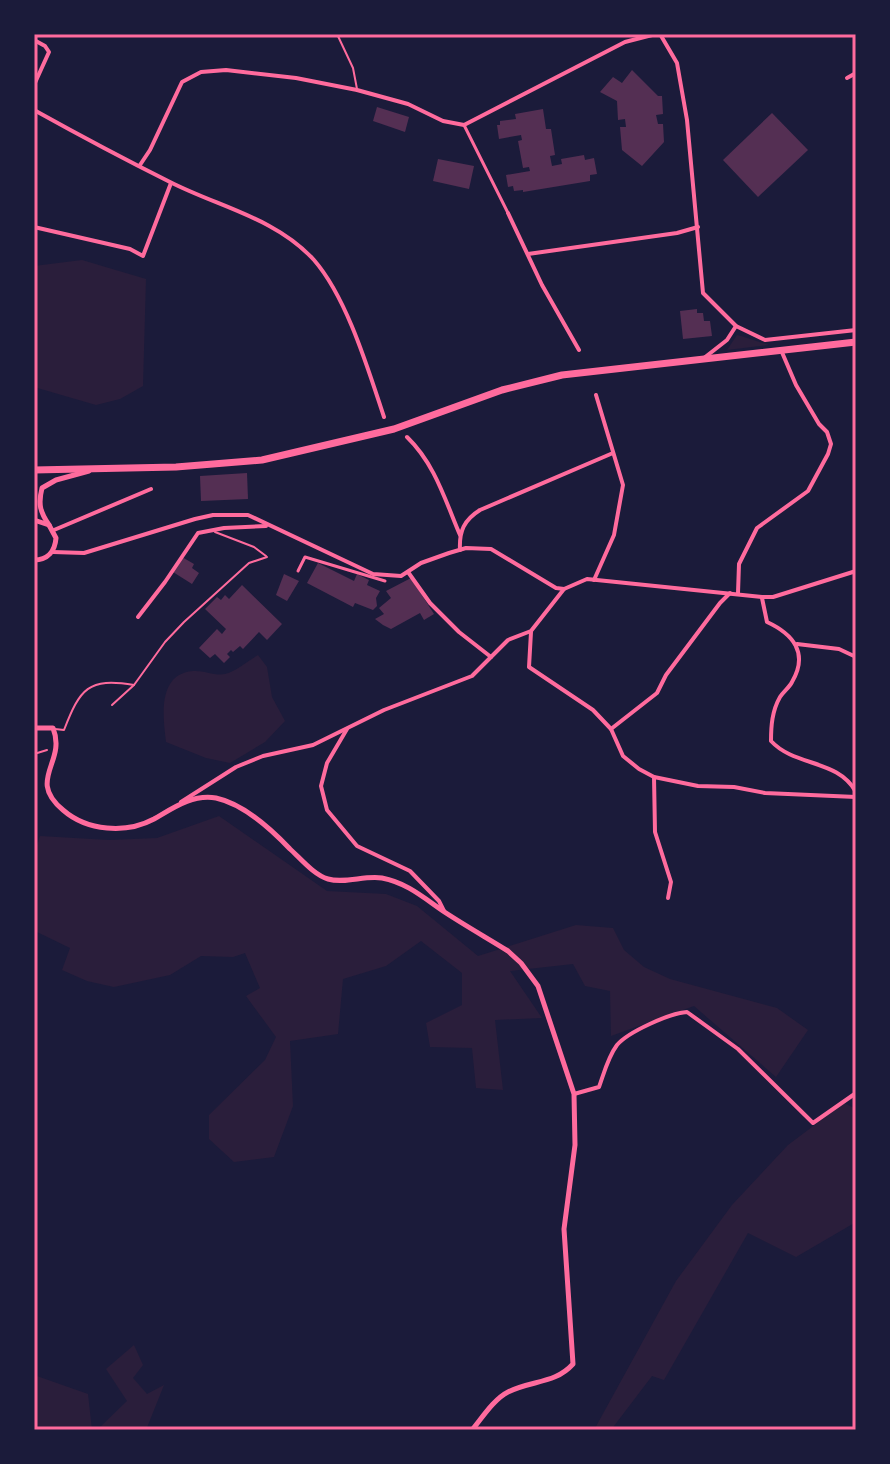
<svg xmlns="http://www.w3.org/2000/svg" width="890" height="1464" viewBox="0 0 890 1464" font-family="'Crimson Pro',serif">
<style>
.green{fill:#2a1e3b}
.building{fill:#542f53}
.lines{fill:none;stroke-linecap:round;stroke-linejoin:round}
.path{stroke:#ff6b9d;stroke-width:2}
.service{stroke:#ff6b9d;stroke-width:2}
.pedestrian{stroke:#ff6b9d;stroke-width:3}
.minor{stroke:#ff6b9d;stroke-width:4}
.tertiary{stroke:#ff6b9d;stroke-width:5}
.primary{stroke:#ff6b9d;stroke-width:7}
.neatline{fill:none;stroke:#ff6b9d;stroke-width:3}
</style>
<rect width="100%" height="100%" fill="#1b1b3a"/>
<g class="green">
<path d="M82 260 146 279 143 386 120 399 96 405 34 387V266Z"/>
<path d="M737 335 741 336 769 345 727 350Z"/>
<path d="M258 655 267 667 272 697 285 721 265 742 230 763 206 758 166 742C163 717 157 674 193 671 203 670 215 676 225 674 235 672 248 661 258 655Z"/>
<path d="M219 816 327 891 386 894 417 906 478 956 576 925 613 928 624 950 644 967 670 979 777 1008 808 1030 776 1077 694 1006 611 1036 610 991 585 986 573 964 510 971 542 1018 495 1020 503 1090 476 1088 472 1048 430 1047 426 1023 462 1005V973L421 941 386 966 343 979 338 1034 290 1041 293 1106 274 1157 234 1162 209 1139V1115L265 1060 276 1037 246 996 260 988 245 953 233 957 201 956 170 975 114 987 87 981 62 970 70 948 37 932 34 937V854L40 836 109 840 157 838Z"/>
<path d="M844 1103 856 1109V1222L796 1257 748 1233 664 1380 652 1376 611 1430H594L676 1281 732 1205 788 1145Z"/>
<path d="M134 1345 143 1365 133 1378 147 1394 164 1385 146 1430H97L127 1401 106 1369Z"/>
<path d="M34 1375 88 1394 92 1430H34Z"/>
</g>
<g class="building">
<path d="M632 70 658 96H662L663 114 656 115 658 124H663L664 142 642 166 622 150 620 127H626L625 119 618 120 617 101 600 92 613 77 622 83Z"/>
<path d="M377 107 409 117 405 132 373 121Z"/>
<path d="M543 109 546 129H551L555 155 550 156 552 166 562 164 561 159 584 155 585 160 594 158 597 174 590 175V181L523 192V190L514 191 513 186 508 187 506 175 530 171 529 167 523 168 518 141 522 140 521 135 499 139 497 125H500V121L516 119 515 114Z"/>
<path d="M772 113 808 150 758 197 723 160Z"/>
<path d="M438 159 474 166 469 189 433 181Z"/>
<path d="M697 309V313H703L704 321H710L712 336 683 339 680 311Z"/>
<path d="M247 473 248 499 201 501 200 476Z"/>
<path d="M182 557 194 564 192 568 199 573 192 584 173 572Z"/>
<path d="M318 563 354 581 357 574 369 580 367 585 380 591 376 598 377 606 373 610 355 603 353 607 307 583Z"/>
<path d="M284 574 299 581 287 601 276 595Z"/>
<path d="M411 578 434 614 424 620 420 613 391 629 383 625 375 619 384 614 379 608 391 598 386 591Z"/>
<path d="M242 585 282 624 267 640 259 632 243 649 240 646 233 652 231 650 227 654 230 657 224 663 215 654 210 658 199 648 217 629 222 634 226 629 205 609 217 597 221 600 225 595 229 599Z"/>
</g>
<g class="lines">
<path class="path" d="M34 754 47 750"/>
<g class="service">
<path d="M337 34 353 68 357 89"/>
<path d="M215 532 254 547 266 556"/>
<path d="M112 705 134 685"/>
<path d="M55 729 64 730C80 689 88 677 134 685L165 642 184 622 249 563 267 557"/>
</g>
<g class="pedestrian">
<path d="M464 125 508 213"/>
<path d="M298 571 305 557 385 581"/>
</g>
<g class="minor">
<path d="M660 34 677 63 687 120 703 293 736 326 765 340 856 330"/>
<path d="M34 40 45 46 49 52 34 85"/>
<path d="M847 78 856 73"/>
<path d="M34 110C79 135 124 159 170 182 219 207 276 218 314 260 347 298 368 369 384 417"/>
<path d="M140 165 150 150 182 82 201 72 226 70 296 78 357 90 408 104 443 121 464 125 625 42 656 34"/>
<path d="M508 213 542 285 579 350"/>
<path d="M34 227 130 249 143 256 171 183"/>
<path d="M528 254 677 233 698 227"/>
<path d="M704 358 727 340 736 326"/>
<path d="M407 437C435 464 445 500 460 535"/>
<path d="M54 530 151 489"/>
<path d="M460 550C459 531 464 520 480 510L613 453"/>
<path d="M53 552 84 553 195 519 213 515H248L373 574 401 576 421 563 449 553 466 548 491 549 556 588 564 589"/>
<path d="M408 572 430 603 459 632 491 657"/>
<path d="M594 580 614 535 623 485 596 395"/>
<path d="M738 593 739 564 757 528 808 491 828 454 831 444 827 432 819 424 796 385 781 350"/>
<path d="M762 598 767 622C793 634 809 653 792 682 789 688 783 692 780 697 772 711 771 726 771 741 795 767 838 759 856 792"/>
<path d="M138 617 165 582 198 533 224 528 266 526"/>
<path d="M531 632 529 667 593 710 611 729 623 756 639 769 654 777 698 786 734 787 765 793 856 797"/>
<path d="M797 644 839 649 856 657"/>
<path d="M347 729 327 763 321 786 327 810 357 846 410 871 439 901 444 911"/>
<path d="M611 729 657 693 666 675 720 603 730 593"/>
<path d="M654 777 655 832 671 882 668 898"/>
<path d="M181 802 236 767 263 756 313 745 384 710 472 676 508 640 531 631 564 589 587 579 762 597H773L856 571"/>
<path d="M574 1094 599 1087C604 1073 608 1057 617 1045 628 1032 670 1013 687 1012L738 1049 813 1123 856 1093"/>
</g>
<g class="tertiary">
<path d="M34 520 49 525 56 538C55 551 48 560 34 560"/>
<path d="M49 525C40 512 38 504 42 488L56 480 89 471"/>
<path d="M34 728H53C67 763 26 779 63 810 87 831 126 834 154 819 173 808 192 794 216 798 244 804 271 829 290 849 301 859 314 875 328 879 345 884 365 875 382 878 408 883 425 899 446 913 466 926 487 938 508 951L521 963 538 986 574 1094 575 1145 564 1229 573 1364C555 1384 532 1380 508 1392 494 1399 482 1418 472 1430"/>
</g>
<path class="primary" d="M34 470 176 467 262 460 394 429 502 390 562 375 856 342"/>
</g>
<rect width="890" height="1464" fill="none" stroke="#1b1b3a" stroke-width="72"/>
<rect x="36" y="36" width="818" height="1392" class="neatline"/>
</svg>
